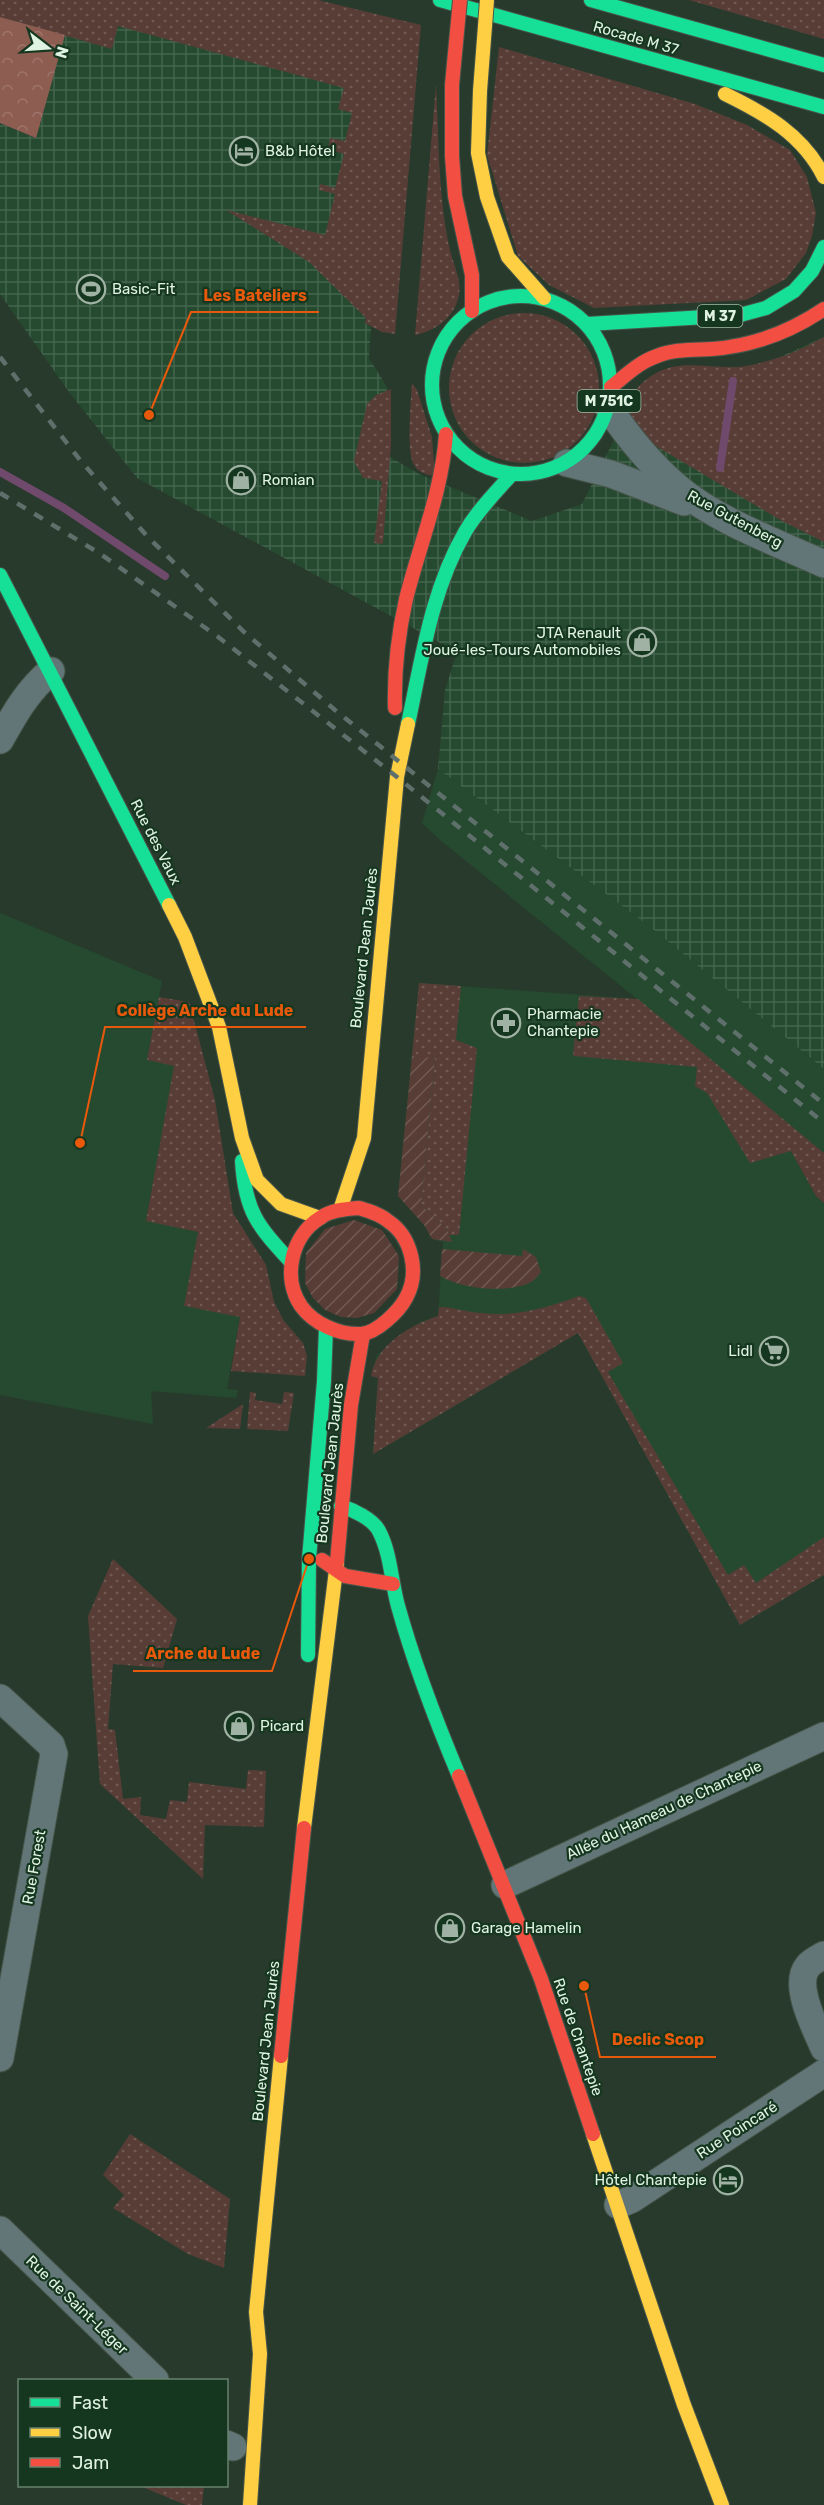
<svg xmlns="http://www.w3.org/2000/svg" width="824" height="2505" viewBox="0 0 824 2505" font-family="Rubik,sans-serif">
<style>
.built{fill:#254a2f}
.industrial{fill:url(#industrial-grid)}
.grass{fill:url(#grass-dots)}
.forest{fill:url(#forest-crowns)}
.garden{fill:url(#garden-furrows)}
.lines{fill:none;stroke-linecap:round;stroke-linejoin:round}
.stream{stroke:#704a6c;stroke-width:8}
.street-casing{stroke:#47564a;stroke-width:29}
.fast-casing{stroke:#47564a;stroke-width:16}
.slow-casing{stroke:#47564a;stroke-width:16}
.jam-casing{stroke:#47564a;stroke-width:16}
.street{stroke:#627678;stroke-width:27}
.fast{stroke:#16e098;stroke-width:14}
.slow{stroke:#ffcf43;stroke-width:14}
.jam{stroke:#f24e42;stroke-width:14}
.rail{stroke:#5f6f6b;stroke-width:4.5;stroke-dasharray:10 10;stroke-linecap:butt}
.slow-bridge-casing{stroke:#47564a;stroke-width:16;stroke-linecap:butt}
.jam-bridge-casing{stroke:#47564a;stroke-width:16;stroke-linecap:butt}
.slow-bridge{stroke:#ffcf43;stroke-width:14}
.jam-bridge{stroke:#f24e42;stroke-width:14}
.labels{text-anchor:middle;stroke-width:4.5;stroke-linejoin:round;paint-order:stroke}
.shield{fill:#16371f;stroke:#a3bba8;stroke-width:1.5}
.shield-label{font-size:14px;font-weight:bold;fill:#e0f3e3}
.street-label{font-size:15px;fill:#e0f3e3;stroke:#16371f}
.poi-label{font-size:15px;fill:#e0f3e3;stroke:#16371f;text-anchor:start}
.leader{fill:none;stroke:#e8590c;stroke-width:2}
.callout-dot{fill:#e8590c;stroke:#16371f;stroke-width:2}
.callout-label{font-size:16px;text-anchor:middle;font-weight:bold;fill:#e8590c;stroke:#16371f;stroke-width:4.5;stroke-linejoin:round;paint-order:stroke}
</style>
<defs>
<pattern id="industrial-grid" width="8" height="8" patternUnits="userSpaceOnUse" patternTransform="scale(1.5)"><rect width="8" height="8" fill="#254a2f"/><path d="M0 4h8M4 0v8" fill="none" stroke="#44654d"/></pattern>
<pattern id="grass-dots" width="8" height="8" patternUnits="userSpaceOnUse" patternTransform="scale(1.5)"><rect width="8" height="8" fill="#583d36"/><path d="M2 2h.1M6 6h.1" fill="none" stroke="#705a53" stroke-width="1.8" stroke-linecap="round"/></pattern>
<pattern id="forest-crowns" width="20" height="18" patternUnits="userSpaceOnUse" patternTransform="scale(1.5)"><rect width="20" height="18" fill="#8e5d52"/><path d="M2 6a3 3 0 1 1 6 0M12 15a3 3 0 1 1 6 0" fill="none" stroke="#9e756b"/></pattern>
<pattern id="garden-furrows" width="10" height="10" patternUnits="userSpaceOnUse" patternTransform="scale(1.5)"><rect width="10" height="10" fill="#583d36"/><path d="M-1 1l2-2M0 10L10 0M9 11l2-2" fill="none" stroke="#705a53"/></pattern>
</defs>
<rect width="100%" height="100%" fill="#283a2c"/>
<g class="built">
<path d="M438 769 649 926 824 1069V1153L768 1109 816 1196 824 1203V1575L740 1625 578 1333 373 1454 378 1378 371 1376 377 1355 420 1322 438 1316 443 1242 432 1239 424 1225 398 1196 419 983 637 999 440 840 422 823Z"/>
<path d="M0 913 162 981 147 1060 175 1065 146 1220 198 1232 185 1305 240 1317 227 1389 238 1390 236 1398 151 1391 153 1424 0 1395Z"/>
</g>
<path class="industrial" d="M74 0 383 66 365 323 371 327 369 358 387 387 385 454 419 474 532 521 582 504 629 410 633 392 672 367H743L771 361 824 337V1069L649 926 438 769 445 690 457 652 137 478 69 392 0 294V123L35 138Z"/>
<g class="grass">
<path d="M0 0H318L421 25 395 334 382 332 365 323 366 318 309 262 226 210 325 235 335 194 319 190 320 184 335 188 344 154 328 149 330 138 345 141 352 113 338 109 344 88 118 26 112 49 0 17Z"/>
<path d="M689 0H824V39Z"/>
<path d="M499 47 695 104 747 125 790 150 807 177 816 213 812 236 806 253 786 279 746 300 594 308 549 285 518 256 487 155Z"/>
<path d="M436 85C439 140 438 196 450 250 454 267 463 282 458 299 452 320 434 331 415 335Z"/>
<circle cx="524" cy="388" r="75"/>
<path d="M824 337V542L782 521 644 439C638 431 630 421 630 410 628 389 652 372 672 367 694 362 723 370 746 366 774 361 799 351 824 337Z"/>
<path d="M412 383 417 390 432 437 435 476C427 475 419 473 414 465 406 451 411 400 412 383Z"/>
<path d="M391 389V445L383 544 374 543 382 481 363 478 354 461 367 404 376 395Z"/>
<path d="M419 983 461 986 456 1040 477 1048 459 1235H449L447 1229 421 1205 435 1059 412 1056Z"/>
<path d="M579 996 638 999 824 1153V1203L816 1196 791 1151 750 1163 707 1093 695 1086 697 1067 573 1056Z"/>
<path d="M159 997 189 1002 215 1100 233 1213 266 1265 274 1302 284 1321 303 1343 307 1356 305 1376 231 1371 240 1317 184 1306 198 1232 146 1221 174 1066 147 1060Z"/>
<path d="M579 1296 586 1298 623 1363 608 1372 728 1575 744 1565 756 1583 824 1537V1575L740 1625 578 1333 373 1454 378 1378 371 1376C376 1345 410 1325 438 1316L439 1307C454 1307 466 1312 481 1313 515 1317 547 1308 579 1296Z"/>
<path d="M250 1392 256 1393 255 1400 282 1404 284 1392 294 1393 288 1431 247 1429Z"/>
<path d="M243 1404 240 1429 206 1428Z"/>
<path d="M113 1559 177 1619 163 1668 113 1664 108 1729 115 1730 123 1799 141 1797 140 1815 166 1819 170 1800 187 1802 189 1782 246 1789 248 1770 266 1771 264 1827 205 1825 203 1879 100 1784 88 1616Z"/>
<path d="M130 2134 230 2199 224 2268 188 2254 113 2208 124 2195 103 2175Z"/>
<path d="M140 2486H204L202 2505H186Z"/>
</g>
<path class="forest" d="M0 17 65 35 36 138 0 123Z"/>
<g class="garden">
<path d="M412 1056 435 1058 421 1205 447 1229 452 1242 432 1239 424 1225 398 1196Z"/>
<path d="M354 1220 382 1230 399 1256 397 1289 374 1313 357 1318 341 1317 325 1310 313 1298 305 1283 306 1253 325 1229Z"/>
<path d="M442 1249 522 1256 523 1249 536 1257 541 1272C537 1277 533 1282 527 1284 503 1293 462 1289 440 1276Z"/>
</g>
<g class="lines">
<g class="stream">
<path d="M720 468 733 381"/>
<path d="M0 472 64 508 165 576"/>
</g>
<g class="street-casing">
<g id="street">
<path d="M608 407C628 437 650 464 677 487 715 520 778 543 824 564"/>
<path d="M567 463 611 474 684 502"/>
<path d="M0 740C15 713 28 690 51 671"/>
<path d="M0 1698 51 1745 54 1754 0 2058"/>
<path d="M505 1885 824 1736"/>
<path d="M824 1955C819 1958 812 1961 808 1966 792 1985 816 2029 824 2048"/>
<path d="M618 2205 632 2199 824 2073"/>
<path d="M0 2230 155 2380"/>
<path d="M226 2444 233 2447"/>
</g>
</g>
<g class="fast-casing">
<g id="fast">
<path d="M440 0 824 107"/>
<path d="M591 0 824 65"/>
<circle cx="521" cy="385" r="89"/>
<path d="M587 324 740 315 766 308 794 291 812 271 824 247"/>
<path d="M0 575 169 905"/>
<path d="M408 724C422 659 431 591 465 532 477 511 495 493 511 475"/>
<path d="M242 1161C245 1212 258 1226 291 1262"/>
<path d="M341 1506C353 1510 373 1519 379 1531 391 1554 391 1581 398 1606 414 1664 436 1721 459 1776"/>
<path d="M308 1655 309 1559 324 1381 326 1327"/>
</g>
</g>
<g class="slow-casing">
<g id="slow">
<path d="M480 91 478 153 487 197 508 257 544 298"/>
<path d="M725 94C766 114 803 135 824 177"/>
<path d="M169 905 185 937 219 1027 242 1138 257 1180 281 1204 320 1218"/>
<path d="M340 1210 364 1138 397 777 408 724"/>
<path d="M304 1828 337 1562"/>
<path d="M593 2134 684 2405 722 2505"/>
<path d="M250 2505 260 2354 256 2312 281 2056"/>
</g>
</g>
<g class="jam-casing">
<g id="jam">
<path d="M452 85V156L455 196 472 275V311"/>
<path d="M611 387C625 376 639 362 657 356 674 349 693 350 712 349 753 346 790 332 824 309"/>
<path d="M395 708C394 671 398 635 406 599 420 543 442 492 446 434"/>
<path d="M359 1208C369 1211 380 1214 388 1221 412 1237 420 1273 406 1298 399 1311 377 1333 361 1334 339 1335 314 1324 301 1306 282 1278 291 1236 320 1218 331 1210 346 1209 359 1208Z"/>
<path d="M322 1560 345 1576 393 1584"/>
<path d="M337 1562 351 1405 363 1334"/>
<path d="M459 1776 541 1979 593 2134"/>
<path d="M281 2056 304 1828"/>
</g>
</g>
<use href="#street" class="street"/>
<use href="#fast" class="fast"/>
<use href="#slow" class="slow"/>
<use href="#jam" class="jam"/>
<g class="rail">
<path d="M0 357 80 460 147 536 243 631 335 710 824 1104"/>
<path d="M0 493 99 553 217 636 397 777 824 1123"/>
</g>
<g class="slow-bridge-casing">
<path id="slow-bridge" d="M480 91 487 0"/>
</g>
<g class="jam-bridge-casing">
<path id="jam-bridge" d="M452 85 460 0"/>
</g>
<use href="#slow-bridge" class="slow-bridge"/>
<use href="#jam-bridge" class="jam-bridge"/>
</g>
<defs>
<g id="hotel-ring" transform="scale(1.5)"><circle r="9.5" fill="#16371f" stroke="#a0b2a3" stroke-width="1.5"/><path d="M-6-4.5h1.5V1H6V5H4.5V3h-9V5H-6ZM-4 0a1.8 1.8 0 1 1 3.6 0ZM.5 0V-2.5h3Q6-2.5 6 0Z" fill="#a0b2a3"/></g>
<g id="stadium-ring" transform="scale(1.5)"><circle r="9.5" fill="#16371f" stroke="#a0b2a3" stroke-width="1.5"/><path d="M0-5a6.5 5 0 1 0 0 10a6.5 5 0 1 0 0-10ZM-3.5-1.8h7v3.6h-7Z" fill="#a0b2a3"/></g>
<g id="shop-ring" transform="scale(1.5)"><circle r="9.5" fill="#16371f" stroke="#a0b2a3" stroke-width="1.5"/><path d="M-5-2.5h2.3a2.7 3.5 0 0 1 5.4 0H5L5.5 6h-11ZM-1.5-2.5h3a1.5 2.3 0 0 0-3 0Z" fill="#a0b2a3"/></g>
<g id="pharmacy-ring" transform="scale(1.5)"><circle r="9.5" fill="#16371f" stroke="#a0b2a3" stroke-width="1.5"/><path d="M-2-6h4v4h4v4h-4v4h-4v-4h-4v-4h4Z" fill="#a0b2a3"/></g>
<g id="supermarket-ring" transform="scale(1.5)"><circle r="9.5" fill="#16371f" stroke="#a0b2a3" stroke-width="1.5"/><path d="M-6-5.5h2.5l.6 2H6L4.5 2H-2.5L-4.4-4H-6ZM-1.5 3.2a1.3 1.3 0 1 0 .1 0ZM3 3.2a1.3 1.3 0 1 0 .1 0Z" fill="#a0b2a3"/></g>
</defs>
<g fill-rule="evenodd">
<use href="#hotel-ring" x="244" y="151"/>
<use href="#stadium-ring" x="91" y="289"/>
<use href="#shop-ring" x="241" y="480"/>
<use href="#shop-ring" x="642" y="642"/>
<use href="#pharmacy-ring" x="506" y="1023"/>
<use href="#supermarket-ring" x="774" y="1351"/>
<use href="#shop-ring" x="239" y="1726"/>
<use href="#shop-ring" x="450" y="1928"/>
<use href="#hotel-ring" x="728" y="2180"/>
</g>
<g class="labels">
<g class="shield">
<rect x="697.5" y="305" width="45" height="22" rx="4.5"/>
<rect x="577.5" y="390" width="63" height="22" rx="4.5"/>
</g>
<g class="shield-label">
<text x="720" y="321">M 37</text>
<text x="609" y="406">M 751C</text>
</g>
<g class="street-label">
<text transform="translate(636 38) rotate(16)" y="5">Rocade M 37</text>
<text transform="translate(735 519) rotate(28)" y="5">Rue Gutenberg</text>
<text transform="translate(156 842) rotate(63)" y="5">Rue des Vaux</text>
<text transform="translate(364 948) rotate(-84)" y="5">Boulevard Jean Jaurès</text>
<text transform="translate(330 1463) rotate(-84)" y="5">Boulevard Jean Jaurès</text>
<text transform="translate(664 1810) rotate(-25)" y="5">Allée du Hameau de Chantepie</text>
<text transform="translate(34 1867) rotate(-80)" y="5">Rue Forest</text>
<text transform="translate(578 2037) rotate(71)" y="5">Rue de Chantepie</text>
<text transform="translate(266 2041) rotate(-84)" y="5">Boulevard Jean Jaurès</text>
<text transform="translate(737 2130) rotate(-33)" y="5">Rue Poincaré</text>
<text transform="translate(77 2305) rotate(44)" y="5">Rue de Saint-Léger</text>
</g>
<g class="poi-label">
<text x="265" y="156">B&amp;b Hôtel</text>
<text x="112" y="294">Basic-Fit</text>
<text x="262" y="485">Romian</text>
<text x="621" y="638" text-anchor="end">JTA Renault<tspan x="621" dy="17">Joué-les-Tours Automobiles</tspan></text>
<text x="527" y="1019">Pharmacie<tspan x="527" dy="17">Chantepie</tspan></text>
<text x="753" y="1356" text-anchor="end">Lidl</text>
<text x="260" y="1731">Picard</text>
<text x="471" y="1933">Garage Hamelin</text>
<text x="707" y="2185" text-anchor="end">Hôtel Chantepie</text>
</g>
</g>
<path class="leader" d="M149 415L191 312H319M80 1143L105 1027H306M309 1559L272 1671H133M584 1986L600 2057H716"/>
<g class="callout-dot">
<circle cx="149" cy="415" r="6"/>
<circle cx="80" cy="1143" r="6"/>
<circle cx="309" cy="1559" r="6"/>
<circle cx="584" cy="1986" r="6"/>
</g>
<g class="callout-label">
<text x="255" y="301">Les Bateliers</text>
<text x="205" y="1016">Collège Arche du Lude</text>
<text x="203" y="1659">Arche du Lude</text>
<text x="658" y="2045">Declic Scop</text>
</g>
<rect x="18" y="2379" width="210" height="108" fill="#16371f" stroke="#67826d" stroke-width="1.5"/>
<rect x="30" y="2398" width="30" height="9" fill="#16e098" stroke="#67826d" stroke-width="1.5"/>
<text x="72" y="2409" font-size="18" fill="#e0f3e3">Fast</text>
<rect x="30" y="2428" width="30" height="9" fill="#ffcf43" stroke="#67826d" stroke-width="1.5"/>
<text x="72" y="2439" font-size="18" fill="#e0f3e3">Slow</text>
<rect x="30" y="2458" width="30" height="9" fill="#f24e42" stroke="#67826d" stroke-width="1.5"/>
<text x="72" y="2469" font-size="18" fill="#e0f3e3">Jam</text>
<g transform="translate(48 48) rotate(107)" stroke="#16371f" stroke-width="4.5" paint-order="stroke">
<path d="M0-4.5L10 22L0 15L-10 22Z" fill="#e0f3e3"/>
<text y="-9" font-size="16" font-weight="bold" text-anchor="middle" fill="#e0f3e3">N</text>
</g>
</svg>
